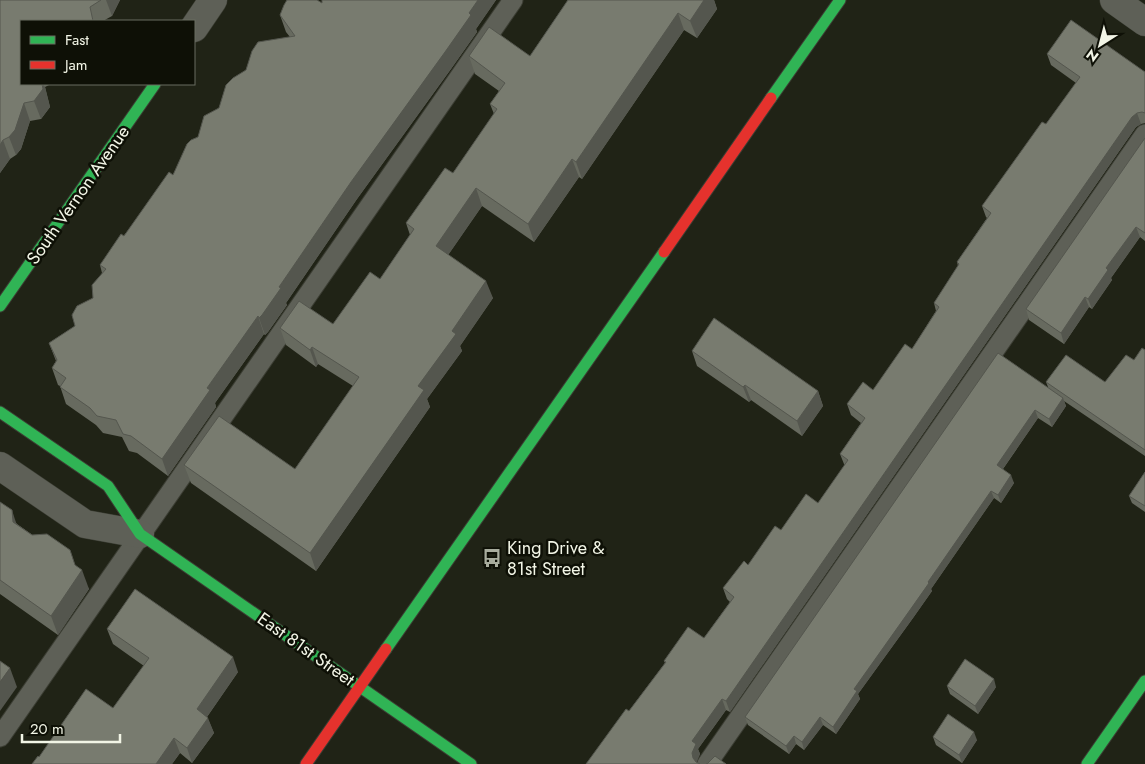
<svg xmlns="http://www.w3.org/2000/svg" width="1145" height="764" viewBox="0 0 1145 764" font-family="Jost,sans-serif">
<style>
.lines{fill:none;stroke-linecap:round;stroke-linejoin:round}
.lane-casing{stroke:#3c3e34;stroke-width:21}
.street-casing{stroke:#3c3e34;stroke-width:29}
.fast-casing{stroke:#3c3e34;stroke-width:13}
.jam-casing{stroke:#3c3e34;stroke-width:13}
.lane{stroke:#5e6057;stroke-width:19}
.street{stroke:#5e6057;stroke-width:28}
.fast{stroke:#30b455;stroke-width:11}
.jam{stroke:#e5322d;stroke-width:11}
.wall{fill:#676a5f}
.shaded-wall{fill:#54564e}
.building{fill:#787b6f;stroke:#54564e}
.labels{text-anchor:middle;stroke-width:5;stroke-linejoin:round;paint-order:stroke}
.street-label{font-size:18px;fill:#f2f5e6;stroke:#0e1006}
.poi-label{font-size:18px;fill:#f2f5e6;stroke:#0e1006;text-anchor:start}
</style>
<rect width="100%" height="100%" fill="#202316"/>
<g class="lines">
<g class="lane-casing">
<g id="lane">
<path d="M0 737 513 0"/>
<path d="M707 764 1145 134"/>
</g>
</g>
<g class="street-casing">
<g id="street">
<path d="M1114 0 1145 22"/>
<path d="M194 28 213 0"/>
<path d="M0 466 85 524 140 534"/>
</g>
</g>
<g class="fast-casing">
<g id="fast">
<path d="M771 98 840 0"/>
<path d="M0 306 155 84"/>
<path d="M0 412 108 486 140 534 471 764"/>
<path d="M386 649 664 252"/>
<path d="M1087 764 1145 681"/>
</g>
</g>
<g class="jam-casing">
<g id="jam">
<path d="M664 252 771 98"/>
<path d="M306 764 386 649"/>
</g>
</g>
<use href="#lane" class="lane"/>
<use href="#street" class="street"/>
<use href="#fast" class="fast"/>
<use href="#jam" class="jam"/>
</g>
<g class="wall">
<path d="M0 0H120L112 16 103 21H21V84H51L45 87 50 107 41 119 30 121 21 149 16 155 10 159 0 173Z"/>
<path d="M322 0H496L476 29 477 32 451 69 357 199 286 303 287 305 268 332 265 335 264 334 215 403 216 407 168 476 137 453 129 451 122 437 103 433 96 425 66 404 60 386 58 385 52 368 56 361 49 343 75 326 93 298 102 273 100 265 173 175 198 137 246 70 290 37 286 32 280 15 322 3Z"/>
<path d="M568 0H714L717 9 697 38 684 30 582 179 579 177 534 242 482 206 448 255 493 298 460 346 462 351 427 399 430 407 316 571 191 483 184 465 295 469 353 386 318 364 316 367 286 345 280 328 333 324 380 279 410 235 406 223 453 173 494 114 490 104 499 91 475 74 469 56H530Z"/>
<path d="M1047 54 1145 72V123L1141 124 1136 127 730 712 726 710 698 749 700 754 696 762 586 764 629 711 665 663 664 661 704 638 730 602 727 599 723 588 748 565 781 530 818 503 845 465 844 464 840 454 861 423 851 415 847 404 873 390 912 349 936 311 934 303 958 266 957 262 987 218 986 217 982 206 1046 124 1076 83 1051 65Z"/>
<path d="M1145 138V241L1140 237 1111 278 1112 280 1092 309 1089 307 1064 344 1029 320 1026 309Z"/>
<path d="M1145 350V456L1064 401 1066 406 1052 427 1038 418 1003 469 1014 483 1001 503 994 498 931 589 932 591 913 618 858 694 860 699 836 734 823 725 804 750 796 744 789 754 748 725 745 717 1048 387 1046 382H1105L1134 360Z"/>
<path d="M692 351 818 391 823 406 802 436 751 400 749 402 697 366Z"/>
<path d="M1145 472V512L1132 503 1129 496Z"/>
<path d="M0 502 17 524 75 565 89 589 58 635 0 594Z"/>
<path d="M107 629 238 672 207 717 214 733 192 763 180 753 172 764H32L39 757 113 708 144 666 113 644Z"/>
<path d="M947 686 996 687 978 714 950 694Z"/>
<path d="M933 737 977 740 962 763 936 745Z"/>
</g>
<g class="shaded-wall">
<path d="M106 0H120L112 16Z"/>
<path d="M478 0H496L476 29 477 32 451 69 357 199 286 303 287 305 268 332 265 335 259 318 279 287 351 182Z"/>
<path d="M704 0H714L717 9 697 38 690 21Z"/>
<path d="M678 13 684 30 582 179 576 162Z"/>
<path d="M42 84H43L45 87 50 107 41 119 34 101Z"/>
<path d="M24 103 30 121 21 149 16 155 9 137Z"/>
<path d="M1137 113 1141 124 1136 127 730 712 726 701 1132 117Z"/>
<path d="M3 140 10 159 0 173V145Z"/>
<path d="M572 159 579 177 534 242 528 224Z"/>
<path d="M476 188 482 206 442 264 436 246Z"/>
<path d="M1136 227 1140 237 1111 278 1112 280 1092 309 1088 299 1106 268Z"/>
<path d="M486 281 493 298 460 346 462 351 427 399 430 407 316 571 310 553 418 386 452 331Z"/>
<path d="M1085 297 1089 307 1064 344 1061 333Z"/>
<path d="M258 316 264 334 215 403 216 407 168 476 162 459 207 388Z"/>
<path d="M312 347 318 364 316 367 310 350Z"/>
<path d="M745 385 751 400 749 402 743 387Z"/>
<path d="M818 391 823 406 802 436 797 421Z"/>
<path d="M1063 398 1066 406 1052 427 1049 419Z"/>
<path d="M1035 410 1038 418 1000 473 997 465Z"/>
<path d="M1011 475 1014 483 1001 503 998 495Z"/>
<path d="M991 491 994 498 931 589 932 591 913 618 858 694 860 699 836 734 833 727 854 689Z"/>
<path d="M12 510 18 529 13 522Z"/>
<path d="M82 570 89 589 58 635 51 616Z"/>
<path d="M233 657 238 672 202 724 197 709Z"/>
<path d="M10 668 17 687 0 711V682Z"/>
<path d="M994 679 996 687 978 714 975 706Z"/>
<path d="M722 699 726 710 698 749 700 754 696 764 693 758 692 753V741Z"/>
<path d="M820 717 823 725 804 750 802 742Z"/>
<path d="M208 718 214 733 192 763 187 748Z"/>
<path d="M974 732 977 740 962 763 959 755Z"/>
<path d="M794 736 796 744 789 754 786 746Z"/>
<path d="M174 738 180 753 172 764H156Z"/>
</g>
<g class="building">
<path d="M0 0H101L90 7 93 21H21V84H42L43 89 34 101 24 103 15 130 9 137 3 140 0 145Z"/>
<path d="M287 0H317L322 3V0H478L469 13 471 15 445 52 351 182 279 287 281 288 262 315 259 318 258 316 207 388 210 390 162 459 131 436 123 434 116 420 97 416 90 408 60 387 66 378 52 368 57 360 49 343 75 326 72 315 77 306 93 298 92 285 106 269 100 265 121 234 124 236 169 172 173 175 187 144 191 140 198 137 204 116 219 108 226 85 233 78 246 70 252 51 258 42 295 36 280 15 284 5Z"/>
<path d="M568 0H704L690 21 678 13 576 162 572 159 528 224 476 188 436 246 486 281 452 331 456 334 418 386 424 390 310 553 184 465 219 416 295 469 359 377 312 347 310 350 280 328 299 301 333 324 370 272 380 279 414 229 406 223 445 168 453 173 497 109 490 104 505 83 469 56 489 27 530 56Z"/>
<path d="M1071 20 1145 72V113L1142 112 1137 113 1132 117 726 701 722 699 692 741 696 744 692 753 693 758 696 762 700 764H586L626 709 629 711 666 662 664 661 688 627 704 638 734 597 723 588 744 561 748 565 775 526 781 530 806 494 818 503 848 460 840 454 865 418 847 404 863 382 873 390 905 344 912 349 939 307 934 303 959 264 957 262 991 213 982 206 1042 122 1046 124 1080 77 1047 54Z"/>
<path d="M1145 138V233L1136 227 1106 268 1108 270 1088 299 1085 297 1061 333 1026 309Z"/>
<path d="M714 318 818 391 797 421 745 385 743 387 692 351Z"/>
<path d="M1142 348 1145 350V450L1046 382 1066 355 1105 382 1126 355 1134 360Z"/>
<path d="M998 353 1063 398 1049 419 1035 410 997 465 1011 475 998 495 991 491 928 582 929 583 910 610 854 689 857 691 833 727 820 717 802 742 794 736 786 746 745 717Z"/>
<path d="M1145 472V506L1129 496Z"/>
<path d="M0 502 12 510 13 522 32 535 47 534 70 550 75 565 82 570 51 616 0 580Z"/>
<path d="M135 589 233 657 197 709 208 718 187 748 174 738 156 764H32L38 756 39 757 86 689 113 708 149 658 107 629Z"/>
<path d="M965 659 994 679 975 706 947 686Z"/>
<path d="M0 661 10 668 0 682Z"/>
<path d="M948 714 974 732 959 755 933 737Z"/>
<path d="M715 756 726 764H706H707Z"/>
</g>
<defs>
<g id="bus-bare" transform="scale(1.5)"><path d="M-5-6H5V4H4V6H2V4H-2V6H-4V4H-5ZM-3.5-4V0h7V-4ZM-3.5 1.2v1.5H-2V1.2ZM2 1.2v1.5H3.5V1.2Z" fill="#a8ac9d" stroke="#0e1006" stroke-width="2.5" paint-order="stroke"/></g>
</defs>
<g fill-rule="evenodd">
<use href="#bus-bare" x="492" y="558"/>
</g>
<g class="labels">
<g class="street-label">
<text transform="translate(78 195) rotate(-55)" y="6">South Vernon Avenue</text>
<text transform="translate(306 649) rotate(35)" y="6">East 81st Street</text>
</g>
<g class="poi-label">
<text x="507" y="554">King Drive &amp;<tspan x="507" dy="21">81st Street</tspan></text>
</g>
</g>
<rect x="20" y="20" width="175" height="65" fill="#0e1006" stroke="#696c60"/>
<rect x="30" y="36" width="25" height="8" fill="#30b455" stroke="#696c60"/>
<text x="65" y="45" font-size="15" fill="#f2f5e6">Fast</text>
<rect x="30" y="61" width="25" height="8" fill="#e5322d" stroke="#696c60"/>
<text x="65" y="70" font-size="15" fill="#f2f5e6">Jam</text>
<g transform="translate(1100 45) rotate(216)" stroke="#0e1006" stroke-width="4" paint-order="stroke">
<path d="M0-4L9 19L0 12L-9 19Z" fill="#f2f5e6"/>
<text y="-8" font-size="14" font-weight="bold" text-anchor="middle" fill="#f2f5e6">N</text>
</g>
<path d="M22 734v8h98v-8" fill="none" stroke="#f2f5e6" stroke-width="2.5"/>
<text x="30" y="734" font-size="15" fill="#f2f5e6" stroke="#0e1006" stroke-width="4" paint-order="stroke">20 m</text>
</svg>
